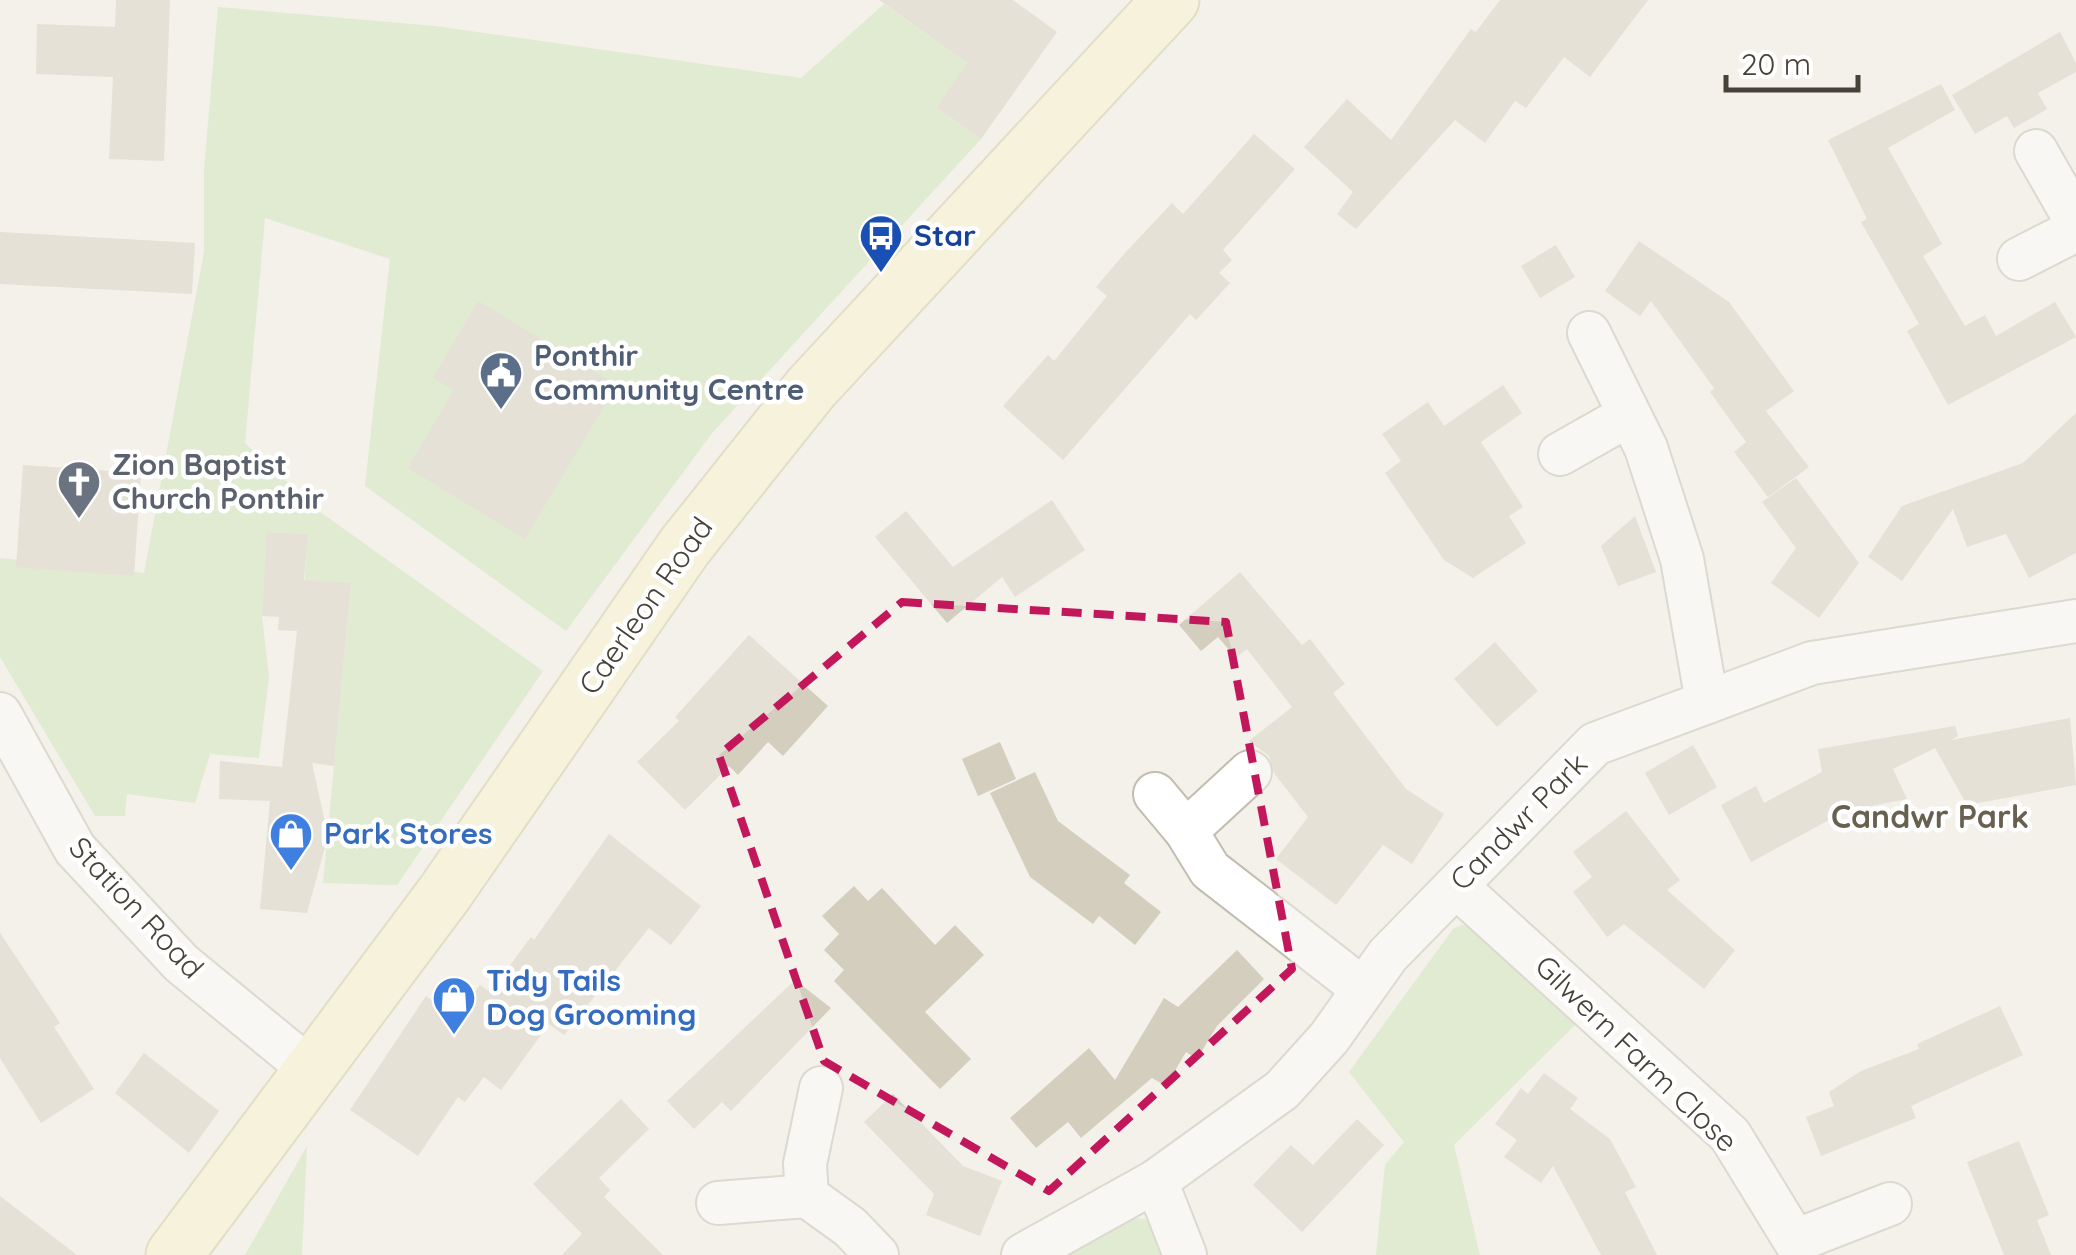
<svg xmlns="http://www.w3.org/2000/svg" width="2076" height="1255" viewBox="0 0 2076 1255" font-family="Quicksand,sans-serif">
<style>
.green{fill:#cae4b5}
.building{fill:#d4cebf}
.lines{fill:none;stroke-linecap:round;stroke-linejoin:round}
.street-casing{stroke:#c1bdaf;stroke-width:46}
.secondary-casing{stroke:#cfc79c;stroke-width:59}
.street{stroke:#fff;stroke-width:42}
.secondary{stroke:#faf4cc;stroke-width:55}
.marked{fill:none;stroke:#c2185b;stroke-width:8;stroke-dasharray:20 12;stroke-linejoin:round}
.labels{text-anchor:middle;stroke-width:9;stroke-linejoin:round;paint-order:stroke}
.transit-label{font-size:30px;font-weight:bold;fill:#164399;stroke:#fff;text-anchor:start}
.service-label{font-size:30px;font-weight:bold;fill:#4e5e75;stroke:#fff;text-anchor:start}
.worship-label{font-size:30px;font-weight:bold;fill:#5b616d;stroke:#fff;text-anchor:start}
.street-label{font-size:30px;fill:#464238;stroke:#fff}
.shop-label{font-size:30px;font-weight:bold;fill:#366cbe;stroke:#fff;text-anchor:start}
.neighbourhood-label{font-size:32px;font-weight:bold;fill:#686150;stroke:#fff}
</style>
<rect width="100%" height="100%" fill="#f3f1e9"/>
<g class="green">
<path d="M884 4 967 63 936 107 981 139 713 432 566 631 365 486 390 259 265 218 245 443 316 509 543 671 397 885 323 883 351 584 305 580 307 534 268 532 262 616 269 677 259 758 210 754 195 803 127 794 125 816H95L0 657V558L144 573 204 252V170L218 7 435 26 801 78Z"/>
<path d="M1462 925 1476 929 1579 1021 1454 1145 1480 1255H1376L1385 1165 1404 1142 1349 1072 1453 929Z"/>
<path d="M307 1146 302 1255H245Z"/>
<path d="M1122 1217 1145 1219 1157 1235 1163 1255H1044Z"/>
</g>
<g class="building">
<path d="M116 0H170L164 161 109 159 113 77 36 74 37 24 115 27Z"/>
<path d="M879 0H1013L1057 32 981 139 936 107 967 63Z"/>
<path d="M1500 0H1648L1590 77 1564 57 1526 108 1515 101 1485 143 1455 120 1356 229 1337 214 1353 192 1304 147 1347 99 1391 140 1471 29 1476 32Z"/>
<path d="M2060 32 2076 63V72L2038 93 2047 109 2014 128 2007 116 1975 134 1952 95Z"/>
<path d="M1941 84 1955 110 1888 148 1942 244 1923 256 1965 326 1985 315 1996 336 2055 302 2076 337 1948 405 1907 331 1919 324 1861 222 1867 219 1828 140Z"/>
<path d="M1254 134 1295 169 1223 250 1232 260 1219 273 1230 283 1196 320 1190 314 1063 460 1003 406 1048 355 1054 361 1107 296 1096 287 1125 253 1172 203 1183 214Z"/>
<path d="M0 232 195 243 192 294 0 284Z"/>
<path d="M1639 241 1729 302 1794 391 1766 411 1809 467 1768 497 1734 452 1746 442 1710 392 1714 388 1651 301 1640 316 1605 291Z"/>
<path d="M1556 245 1575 277 1540 298 1521 266Z"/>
<path d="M478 301 617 385 525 539 408 468 454 390 433 378Z"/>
<path d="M1503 385 1522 413 1481 442 1523 507 1509 516 1526 543 1473 578 1444 560 1385 473 1401 461 1382 434 1428 402 1444 426Z"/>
<path d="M2076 413V553L2029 578 2006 534 1967 547 1953 509 1902 581 1868 557 1902 506 2023 463Z"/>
<path d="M23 465 141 473 134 576 16 567Z"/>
<path d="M1796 478 1859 563 1819 618 1771 583 1796 548 1762 502Z"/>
<path d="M1052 500 1085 550 1015 597 1002 577 947 623 875 537 906 511 953 567Z"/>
<path d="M1635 516 1656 572 1618 586 1601 546Z"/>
<path d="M267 532 308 534 304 580 351 583 334 766 312 763 328 836 307 913 260 909 270 801 219 799 220 761 282 767 297 631 278 630 279 617 262 616Z"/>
<path d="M1240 572 1302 645 1310 639 1345 684 1333 693 1406 789 1444 814 1412 864 1383 845 1336 905 1276 859 1308 817 1274 773 1269 756 1249 741 1292 707 1247 649 1236 658 1218 637 1201 651 1179 625Z"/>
<path d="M749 635 828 706 783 756 768 742 738 775 729 766 685 810 637 762 679 721 675 717Z"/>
<path d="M1495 642 1538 691 1497 727 1454 679Z"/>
<path d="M2070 718 2076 785 1967 805 1935 748 1893 769 1907 799 1846 811 1751 862 1721 805 1756 786 1764 803 1822 772 1818 749 1955 726 1958 736 1951 740Z"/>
<path d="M1000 742 1016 779 978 796 962 759Z"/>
<path d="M1693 745 1717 787 1669 815 1645 773Z"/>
<path d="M1035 772 1058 821 1130 875 1124 883 1161 912 1135 945 1099 916 1093 924 1030 877 990 793Z"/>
<path d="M1626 811 1680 880 1667 890 1735 950 1704 989 1624 924 1607 937 1573 892 1592 877 1573 852Z"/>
<path d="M609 834 701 906 671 945 649 928 564 1035 549 1024 501 1090 484 1077 465 1102 458 1097 418 1156 350 1110 426 996 456 1018 480 985 490 992 531 937 534 940Z"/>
<path d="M854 886 868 901 882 888 935 945 955 925 984 955 925 1012 971 1059 940 1089 834 981 844 970 824 950 839 934 822 916Z"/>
<path d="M0 933 60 1023 54 1027 94 1089 41 1123 0 1058Z"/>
<path d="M1237 950 1264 979 1217 1026 1197 1059 1186 1052 1166 1086 1152 1078 1081 1138 1068 1122 1036 1148 1010 1118 1089 1048 1115 1080 1164 998 1178 1007Z"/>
<path d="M795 980 831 1008 731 1111 722 1102 694 1129 667 1101Z"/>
<path d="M2000 1006 2023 1055 1911 1106 1916 1118 1821 1156 1806 1117 1834 1106 1829 1092 1861 1071 1919 1049 1917 1044Z"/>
<path d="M144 1053 219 1111 189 1153 115 1093Z"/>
<path d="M1544 1073 1578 1098 1570 1109 1610 1139 1636 1187 1625 1192 1657 1255H1601L1553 1166 1541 1183 1504 1157 1517 1140 1495 1124 1521 1088 1528 1094Z"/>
<path d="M893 1094 963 1166 1002 1181 980 1236 926 1215 934 1194 864 1122Z"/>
<path d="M621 1099 649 1129 599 1178 610 1190 604 1197 663 1255H562L582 1234 533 1184Z"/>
<path d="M1357 1119 1384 1145 1302 1232 1253 1185 1291 1145 1313 1165Z"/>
<path d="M2019 1141 2049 1215 2037 1220 2051 1255H2004L1967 1162Z"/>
<path d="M0 1196 77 1255H0Z"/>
</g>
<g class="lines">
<g class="street-casing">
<g id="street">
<path d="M2036 151 2076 221"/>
<path d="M2019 259 2076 230"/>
<path d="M1589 333 1646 448 1682 559 1707 702"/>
<path d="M1560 454 1629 415"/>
<path d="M0 714 75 849 181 963 310 1069"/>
<path d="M1155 794 1186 831 1210 870 1363 989"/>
<path d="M1186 831 1250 772"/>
<path d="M1456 886 1730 1135 1795 1241 1890 1204"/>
<path d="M821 1088 805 1164 807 1196 850 1227 877 1255"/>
<path d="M1156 1181 1185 1255"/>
<path d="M718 1203 807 1196"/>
<path d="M1023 1255 1156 1181 1282 1090 1329 1038 1388 955 1595 744 1812 663 2076 621"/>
</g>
</g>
<g class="secondary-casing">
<path id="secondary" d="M174 1255 444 894 685 546 811 388 1171 0"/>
</g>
<use href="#street" class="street"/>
<use href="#secondary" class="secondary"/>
</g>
<path d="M0 0H2076V1255H0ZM902 602 1226 622 1292 969 1049 1191 824 1061 719 755Z" fill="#f3f1e9" fill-opacity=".55" fill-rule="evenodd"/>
<path class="marked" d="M902 602 1226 622 1292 969 1049 1191 824 1061 719 755Z"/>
<defs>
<g id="bus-pin" transform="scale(2.25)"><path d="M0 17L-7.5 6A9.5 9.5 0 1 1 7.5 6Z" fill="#1a4fb4" stroke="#fff"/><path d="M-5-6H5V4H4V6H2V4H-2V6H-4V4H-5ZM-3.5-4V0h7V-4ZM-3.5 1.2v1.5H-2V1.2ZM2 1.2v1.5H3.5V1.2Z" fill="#fff"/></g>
<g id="civic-pin" transform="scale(2.25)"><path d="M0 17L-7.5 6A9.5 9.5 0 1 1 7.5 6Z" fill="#5c6f8a" stroke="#fff"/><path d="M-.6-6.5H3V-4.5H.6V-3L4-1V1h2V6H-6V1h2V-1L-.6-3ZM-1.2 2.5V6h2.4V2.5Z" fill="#fff"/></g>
<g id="church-pin" transform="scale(2.25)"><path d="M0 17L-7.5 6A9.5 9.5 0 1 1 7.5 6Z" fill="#6b7280" stroke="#fff"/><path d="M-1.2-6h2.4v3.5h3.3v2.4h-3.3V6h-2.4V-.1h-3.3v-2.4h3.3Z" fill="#fff"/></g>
<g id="shop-pin" transform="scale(2.25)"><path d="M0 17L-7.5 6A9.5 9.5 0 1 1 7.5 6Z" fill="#3f7fe0" stroke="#fff"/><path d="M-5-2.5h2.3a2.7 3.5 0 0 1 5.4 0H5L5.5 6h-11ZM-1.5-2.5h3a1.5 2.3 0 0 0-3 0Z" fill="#fff"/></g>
</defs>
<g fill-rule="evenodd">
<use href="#bus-pin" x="881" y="236"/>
<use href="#civic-pin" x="501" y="373"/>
<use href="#church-pin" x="79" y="482"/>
<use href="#shop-pin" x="291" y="834"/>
<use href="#shop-pin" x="454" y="998"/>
</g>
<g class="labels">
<g class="transit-label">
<text x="914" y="246">Star</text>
</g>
<g class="service-label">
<text x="534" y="366">Ponthir<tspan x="534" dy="34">Community Centre</tspan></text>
</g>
<g class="worship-label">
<text x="112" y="475">Zion Baptist<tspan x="112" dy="34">Church Ponthir</tspan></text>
</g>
<g class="street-label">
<text transform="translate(646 606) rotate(-55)" y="10">Caerleon Road</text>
<text transform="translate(1519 822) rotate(-45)" y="10">Candwr Park</text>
<text transform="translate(136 908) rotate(47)" y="10">Station Road</text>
<text transform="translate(1636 1054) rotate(44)" y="10">Gilwern Farm Close</text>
</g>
<g class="shop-label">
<text x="324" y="844">Park Stores</text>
<text x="486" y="991">Tidy Tails<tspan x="486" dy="34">Dog Grooming</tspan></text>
</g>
<g class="neighbourhood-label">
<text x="1930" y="828">Candwr Park</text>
</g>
</g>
<path d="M1726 75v15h132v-15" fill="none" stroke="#464238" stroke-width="5"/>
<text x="1741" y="75" font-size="30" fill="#464238" stroke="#ffffff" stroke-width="8" paint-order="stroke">20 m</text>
</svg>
